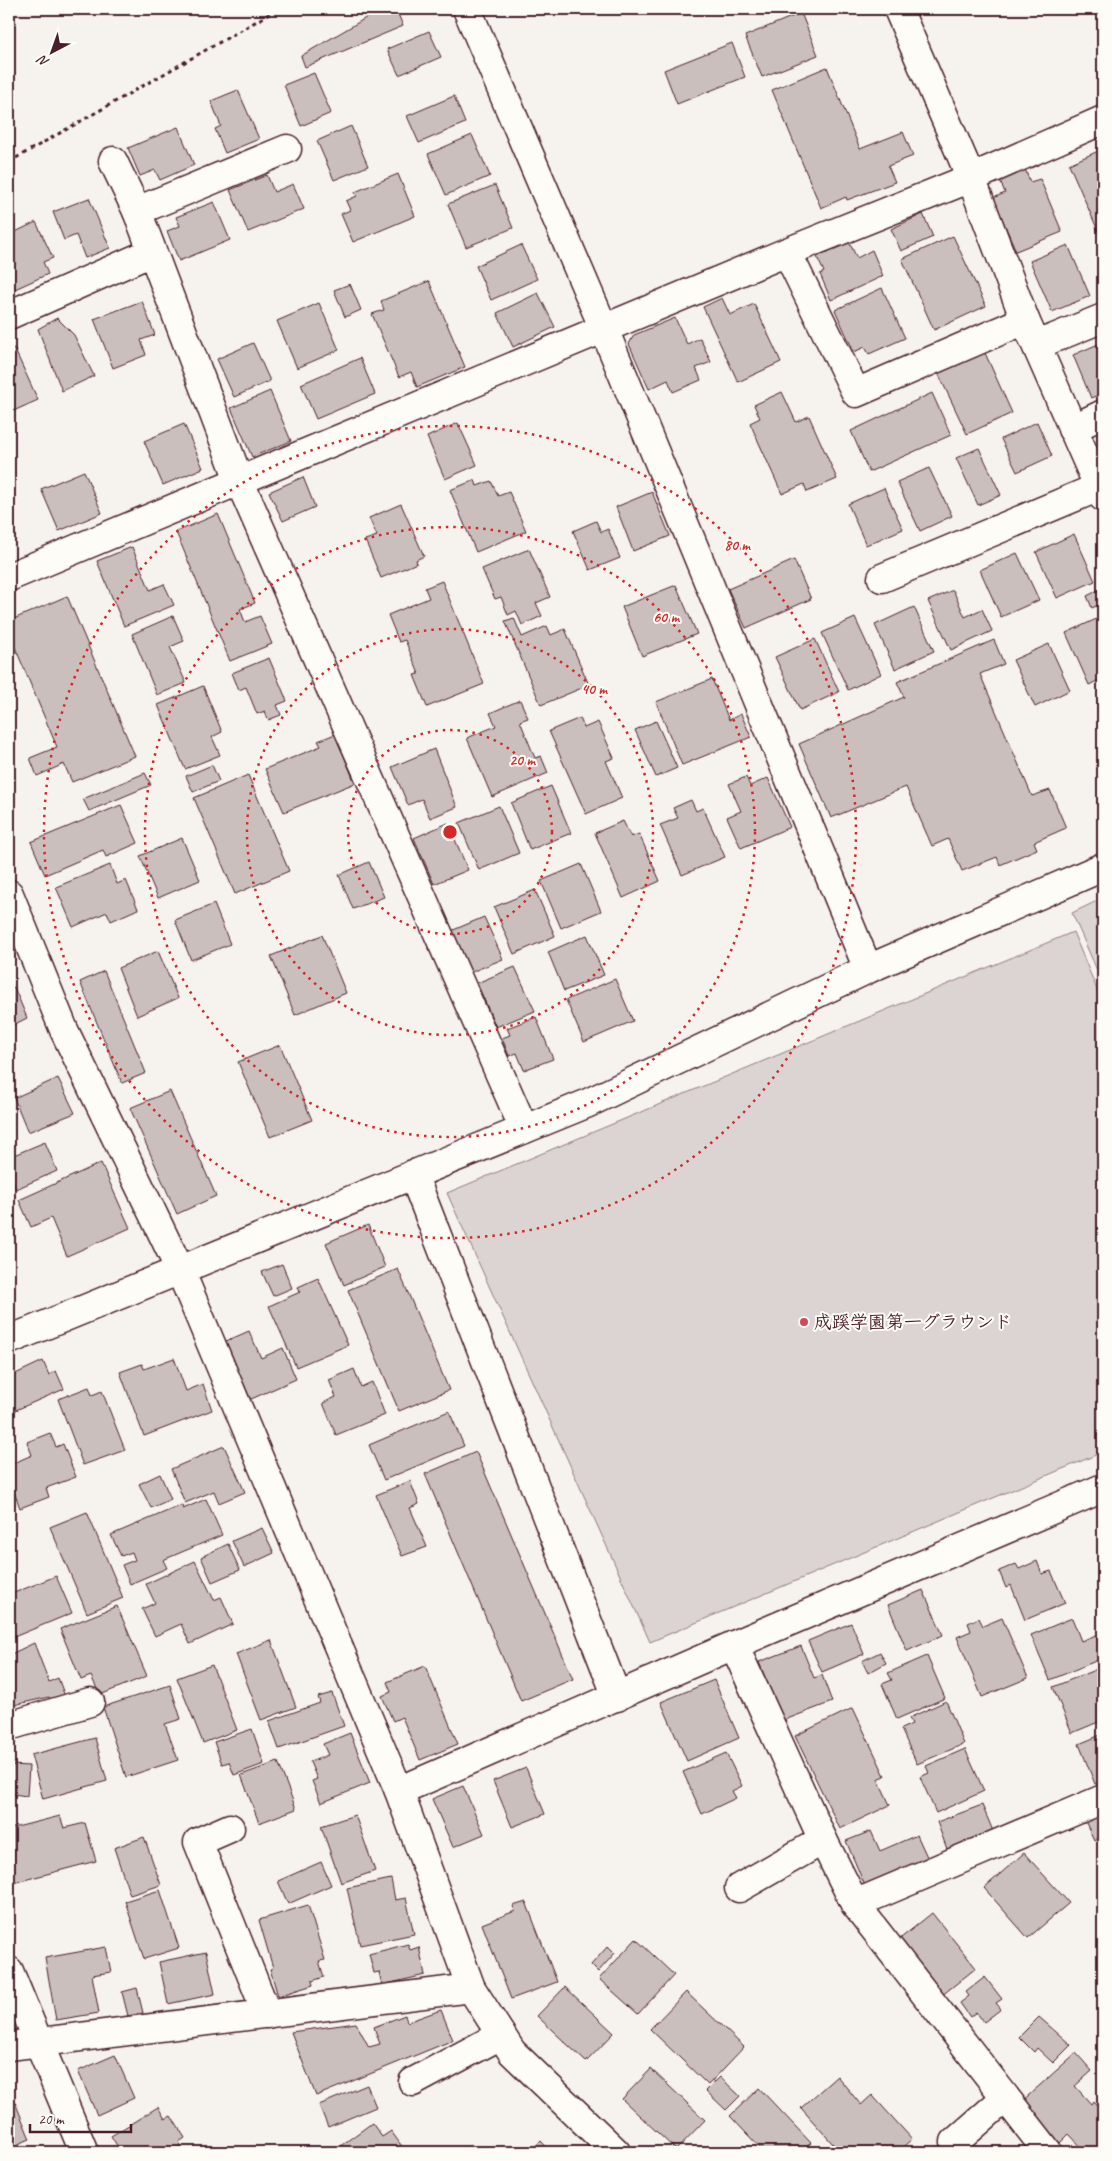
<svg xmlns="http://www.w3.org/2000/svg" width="1112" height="2161" viewBox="0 0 1112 2161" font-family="Caveat,'Klee One',sans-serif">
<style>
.green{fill:#dcd4d2;stroke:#937a7e}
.building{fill:#cbbfbe;stroke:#4a1f2b}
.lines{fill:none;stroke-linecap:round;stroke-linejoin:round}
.street-casing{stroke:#4a1f2b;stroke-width:31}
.secondary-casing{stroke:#4a1f2b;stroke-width:31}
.path{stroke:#4a1f2b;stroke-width:3;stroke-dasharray:4 4;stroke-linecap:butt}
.street{stroke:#fdfcf7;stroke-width:28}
.secondary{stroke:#fdfcf7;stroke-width:28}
.ring{fill:none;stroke:#d62828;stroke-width:2.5;stroke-dasharray:2.5 5}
.poi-dot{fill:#d1495b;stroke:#fdfcf7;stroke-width:2}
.labels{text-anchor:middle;stroke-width:4;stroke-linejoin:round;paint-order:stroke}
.poi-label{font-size:18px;font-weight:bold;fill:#4a1f2b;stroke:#fdfcf7;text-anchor:start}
.centre{fill:#d62828;stroke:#fdfcf7;stroke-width:2.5}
.ring-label{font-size:15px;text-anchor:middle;font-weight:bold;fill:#d62828;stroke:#fdfcf7;stroke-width:4;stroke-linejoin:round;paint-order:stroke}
</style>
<rect width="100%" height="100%" fill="#f6f3ef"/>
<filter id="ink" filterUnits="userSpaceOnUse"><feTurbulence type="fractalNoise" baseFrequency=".02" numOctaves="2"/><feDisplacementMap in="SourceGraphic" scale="10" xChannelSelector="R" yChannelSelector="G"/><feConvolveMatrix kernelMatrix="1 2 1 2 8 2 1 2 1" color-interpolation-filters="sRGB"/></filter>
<g filter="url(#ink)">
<g class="green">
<path d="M1103 898V984L1072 913Z"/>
<path d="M1073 932 1103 1004V1452L650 1642 447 1193Z"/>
</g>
<g class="building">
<path d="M381 9H396L403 26 305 67 301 56Z"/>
<path d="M801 13 818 55 762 77 745 36Z"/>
<path d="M429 31 441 57 399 75 387 49Z"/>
<path d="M732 43 745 77 677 104 664 70Z"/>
<path d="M827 67 860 149 903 132 913 156 888 166 895 182 847 200 846 197 821 208 772 90Z"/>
<path d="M314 73 331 113 301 126 284 85Z"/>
<path d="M238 90 259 139 225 153 215 129 221 126 211 101Z"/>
<path d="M454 96 465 123 419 143 407 116Z"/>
<path d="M351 126 368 166 334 180 317 141Z"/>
<path d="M178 127 194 165 160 180 155 170 140 176 128 148Z"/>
<path d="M472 135 490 176 446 195 428 154Z"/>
<path d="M1103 149V231L1099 233 1069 164Z"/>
<path d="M1025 169 1030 182 1040 179 1062 232 1016 251 993 198 1005 193 1000 180Z"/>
<path d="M398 174 415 216 353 242 341 214 350 210 346 201 357 196 355 192Z"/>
<path d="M267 175 274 192 293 184 304 209 248 232 230 190Z"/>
<path d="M495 185 513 228 466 247 448 204Z"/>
<path d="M89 198 110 248 85 258 76 235 64 240 53 212Z"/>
<path d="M214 202 230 240 179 261 167 231 180 226 176 217Z"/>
<path d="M923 214 933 237 901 251 891 229Z"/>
<path d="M36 222 53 258 43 262 48 274 15 289 9 276V235Z"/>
<path d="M953 236 986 306 934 330 902 259Z"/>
<path d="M849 242 857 258 872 250 883 276 831 300 820 274 824 272 817 257Z"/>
<path d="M521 245 537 279 491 300 476 266Z"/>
<path d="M1068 245 1090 296 1052 312 1030 261Z"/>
<path d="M429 281 465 367 417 387 411 372 399 377 372 314 384 310 381 301Z"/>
<path d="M350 284 361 310 345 317 334 290Z"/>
<path d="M882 288 905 338 869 354 865 347 854 352 835 310Z"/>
<path d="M538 293 555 327 513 347 497 313Z"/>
<path d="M722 298 730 315 754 304 781 362 738 382 703 307Z"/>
<path d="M142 301 155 335 141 340 146 355 113 368 94 319Z"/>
<path d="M319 303 339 350 297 368 277 321Z"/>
<path d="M57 318 74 335 94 376 62 391 38 329Z"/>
<path d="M675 318 687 344 700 338 711 362 696 368 701 380 673 392 668 380 649 389 629 344 634 335Z"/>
<path d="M1103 342V393L1091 398 1073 355Z"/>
<path d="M253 343 270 381 234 397 217 359Z"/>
<path d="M14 348 38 400 9 413V351Z"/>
<path d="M985 353 1012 413 967 434 938 373Z"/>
<path d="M360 358 375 394 316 419 301 384Z"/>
<path d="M270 391 291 441 252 457 231 408Z"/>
<path d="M782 392 796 422 809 416 837 479 807 492 804 484 782 494 750 423 760 418 754 405Z"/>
<path d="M932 393 951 435 869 472 851 431Z"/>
<path d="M1037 422 1052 456 1017 472 1001 439Z"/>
<path d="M458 423 477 465 445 479 427 437Z"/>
<path d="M184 424 203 468 163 485 144 441Z"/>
<path d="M979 448 1001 495 978 505 956 458Z"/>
<path d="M929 468 952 516 920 531 897 482Z"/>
<path d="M84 471 102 513 59 531 41 489Z"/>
<path d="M303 477 315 507 283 521 269 492Z"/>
<path d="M475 480 477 486 491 481 498 496 509 492 526 531 476 552 450 490Z"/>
<path d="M884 488 903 529 866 545 848 504Z"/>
<path d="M652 492 670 536 633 551 616 507Z"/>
<path d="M401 504 424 556 416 560 417 563 381 578 365 540 377 536 369 518Z"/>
<path d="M218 514 255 603 240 609 245 622 260 616 272 644 230 661 176 532Z"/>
<path d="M596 521 601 532 608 529 620 558 590 570 573 531Z"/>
<path d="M1074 534 1095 581 1057 598 1036 552Z"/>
<path d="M132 547 150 590 164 584 174 605 124 626 97 561Z"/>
<path d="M529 549 550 597 536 603 542 616 522 625 516 611 508 615 501 597 495 599 482 569Z"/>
<path d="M1017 553 1039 600 1001 617 980 570Z"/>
<path d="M794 560 811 599 746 628 728 589Z"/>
<path d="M442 581 484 684 427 707 414 675 419 674 405 640 399 642 388 615 429 598 425 588Z"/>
<path d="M676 585 697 634 642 656 622 607Z"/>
<path d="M1103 588V603L1092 608 1087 596Z"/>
<path d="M953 590 965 617 982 609 992 631 951 650 928 601Z"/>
<path d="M67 596 135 756 72 782 64 764 37 776 30 758 57 747 9 633V621Z"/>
<path d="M914 607 934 651 895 669 875 625Z"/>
<path d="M173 616 184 641 170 647 186 683 157 695 132 634Z"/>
<path d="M1103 616V678L1089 685 1066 633Z"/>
<path d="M514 618 522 637 547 626 551 635 565 629 589 685 541 705 505 621Z"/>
<path d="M855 618 881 674 848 690 822 633Z"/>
<path d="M815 639 839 692 800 710 775 657Z"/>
<path d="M994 640 1004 664 980 674 1032 796 1050 790 1066 828 1034 842 1037 849 1000 865 997 857 962 871 948 839 932 846 906 787 831 818 799 744 904 697 897 682Z"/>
<path d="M1049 644 1070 690 1035 707 1013 660Z"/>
<path d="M269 658 287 701 277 705 281 715 268 720 265 711 257 714 246 687 239 690 232 673Z"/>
<path d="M712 679 729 720 741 714 751 737 682 765 656 702Z"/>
<path d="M203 686 222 732 212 737 220 755 185 769 158 705Z"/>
<path d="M520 700 528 718 520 721 535 758 541 756 548 773 492 797 467 738 496 726 490 713Z"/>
<path d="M580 718 584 728 598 722 614 758 606 761 622 798 586 814 549 731Z"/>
<path d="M656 721 677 768 656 777 635 730Z"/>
<path d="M335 734 355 783 284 812 265 769 321 746 318 741Z"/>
<path d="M434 749 457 807 430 818 422 799 408 805 392 767Z"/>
<path d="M212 765 219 781 193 792 186 776Z"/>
<path d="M145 773 151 785 89 811 83 799Z"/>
<path d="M248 775 289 871 235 894 194 798Z"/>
<path d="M746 777 750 786 768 778 790 827 741 848 727 817 741 811 729 784Z"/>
<path d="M551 786 571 833 530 850 511 803Z"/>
<path d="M691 800 696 811 703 808 725 857 682 875 660 825 678 818 673 808Z"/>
<path d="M121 805 138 843 106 857 103 850 45 875 31 842Z"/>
<path d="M499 806 519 853 479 870 459 823Z"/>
<path d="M623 821 631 837 639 834 660 881 623 898 595 833Z"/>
<path d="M448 823 468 870 434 884 414 838Z"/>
<path d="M182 838 200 880 158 898 140 856Z"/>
<path d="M369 862 384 897 353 909 339 875Z"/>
<path d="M581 864 601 911 561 928 541 881Z"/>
<path d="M110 865 117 884 126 880 138 909 111 921 107 912 73 927 56 887Z"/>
<path d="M535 890 555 936 514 954 494 907Z"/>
<path d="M214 904 230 944 191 960 175 920Z"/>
<path d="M484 917 503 959 469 973 451 931Z"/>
<path d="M9 932 17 951 9 954Z"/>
<path d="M322 935 346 993 295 1015 271 956Z"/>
<path d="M587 935 604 975 564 991 548 952Z"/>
<path d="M158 951 178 998 137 1016 118 968Z"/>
<path d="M515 967 535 1011 496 1027 477 983Z"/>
<path d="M104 971 146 1073 122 1083 80 982Z"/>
<path d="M615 979 633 1021 584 1042 566 1000Z"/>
<path d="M14 987 27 1018 9 1027V990Z"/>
<path d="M536 1017 553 1059 524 1070 517 1053 509 1056 502 1038 510 1035 507 1028Z"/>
<path d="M280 1045 312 1120 270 1137 238 1062Z"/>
<path d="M58 1078 75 1113 28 1132 14 1098Z"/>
<path d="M170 1091 216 1196 177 1214 130 1108Z"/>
<path d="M45 1142 57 1171 16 1189 9 1172V1157Z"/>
<path d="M101 1163 130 1228 67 1256 51 1218 31 1227 19 1200Z"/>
<path d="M368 1225 385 1267 344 1285 326 1243Z"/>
<path d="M282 1264 292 1288 273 1296 262 1272Z"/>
<path d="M398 1269 449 1390 399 1411 348 1290Z"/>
<path d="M318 1278 348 1345 296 1367 269 1306 300 1292 298 1287Z"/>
<path d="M249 1331 261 1358 283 1348 296 1379 249 1400 224 1342Z"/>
<path d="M174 1358 186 1391 203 1384 212 1410 144 1436 120 1372 142 1364 144 1369Z"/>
<path d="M43 1361 49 1375 56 1371 64 1389 9 1413V1377Z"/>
<path d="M354 1369 361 1387 372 1382 385 1415 336 1435 323 1403 336 1397 329 1380Z"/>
<path d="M89 1387 92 1395 102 1391 125 1450 83 1465 58 1399Z"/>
<path d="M449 1411 464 1446 384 1480 369 1445Z"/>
<path d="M50 1433 56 1447 63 1444 76 1477 46 1488 49 1497 20 1508 9 1478V1465L32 1455 27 1442Z"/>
<path d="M224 1446 245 1492 219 1503 214 1491 185 1503 171 1469Z"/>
<path d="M476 1452 573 1679 521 1701 425 1474Z"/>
<path d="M160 1474 171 1499 151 1508 139 1484Z"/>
<path d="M410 1481 419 1504 410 1508 427 1547 402 1556 376 1495Z"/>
<path d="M206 1499 222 1535 163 1560 167 1568 130 1584 122 1565 135 1560 132 1552 121 1556 111 1535 182 1505 183 1509Z"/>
<path d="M87 1512 123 1598 87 1613 50 1527Z"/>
<path d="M262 1528 274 1553 244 1567 232 1541Z"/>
<path d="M228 1544 240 1570 212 1582 201 1557Z"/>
<path d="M195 1561 214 1600 221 1597 233 1624 190 1644 181 1624 155 1636 142 1609 155 1603 146 1584Z"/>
<path d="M1037 1561 1042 1574 1051 1571 1065 1603 1025 1620 1011 1585 1006 1588 999 1571 1016 1564 1019 1569Z"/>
<path d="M56 1576 72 1613 9 1639V1595Z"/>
<path d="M923 1590 943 1635 907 1651 888 1605Z"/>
<path d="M117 1606 147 1676 100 1695 91 1676 81 1680 60 1629Z"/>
<path d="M979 1618 983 1626 1002 1618 1028 1678 982 1697 957 1637 971 1631 968 1623Z"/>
<path d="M1072 1618 1081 1641 1096 1635 1103 1652V1658L1050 1680 1031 1635Z"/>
<path d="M851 1623 864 1654 822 1672 808 1641Z"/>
<path d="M271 1640 296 1707 261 1720 236 1654Z"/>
<path d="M34 1643 49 1682 58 1678 66 1699 52 1704 49 1697 14 1705 9 1694V1655Z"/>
<path d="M801 1646 814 1678 822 1675 832 1702 782 1721 759 1662Z"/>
<path d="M880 1652 886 1663 868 1673 862 1661Z"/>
<path d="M927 1656 945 1698 897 1719 882 1684 892 1680 888 1673Z"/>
<path d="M212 1665 237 1730 203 1743 177 1678Z"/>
<path d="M425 1666 458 1744 420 1760 402 1717 393 1721 382 1696 391 1692 387 1682Z"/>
<path d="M1102 1667 1103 1671V1720L1072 1733 1053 1687Z"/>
<path d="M714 1680 739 1738 687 1761 661 1702Z"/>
<path d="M170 1685 181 1719 165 1724 178 1760 126 1777 103 1707Z"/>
<path d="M332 1693 344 1726 279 1749 269 1721 320 1703 318 1697Z"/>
<path d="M946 1701 964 1744 917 1764 901 1729 912 1724 909 1718Z"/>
<path d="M853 1708 885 1776 878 1779 890 1805 840 1829 795 1736Z"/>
<path d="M252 1729 264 1764 234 1775 229 1762 222 1764 214 1742Z"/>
<path d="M350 1733 370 1783 321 1803 312 1781 317 1779 310 1762 328 1755 323 1744Z"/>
<path d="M1103 1734V1781L1095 1784 1079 1744Z"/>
<path d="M95 1738 107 1781 43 1799 31 1755Z"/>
<path d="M965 1749 984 1791 936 1813 920 1777 929 1773 926 1766Z"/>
<path d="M726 1753 742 1786 732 1791 736 1798 702 1814 683 1772Z"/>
<path d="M278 1762 296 1809 259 1823 241 1775Z"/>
<path d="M12 1765 29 1766 27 1796 13 1794 11 1811 9 1810V1773H11Z"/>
<path d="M526 1768 545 1814 512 1827 493 1781Z"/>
<path d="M463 1786 484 1834 453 1847 432 1799Z"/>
<path d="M982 1805 993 1831 947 1849 937 1822Z"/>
<path d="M1103 1812V1835L1094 1840 1085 1821Z"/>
<path d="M355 1815 375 1871 341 1883 321 1826Z"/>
<path d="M60 1816 64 1828 85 1823 96 1861 9 1884V1829Z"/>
<path d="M871 1831 880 1851 917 1835 928 1859 865 1886 846 1841Z"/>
<path d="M144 1837 161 1885 130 1895 114 1848Z"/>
<path d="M1024 1853 1069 1903 1028 1938 984 1888Z"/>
<path d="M321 1862 331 1885 288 1904 278 1881Z"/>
<path d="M391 1879 395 1900 406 1898 414 1934 360 1945 347 1888Z"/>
<path d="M160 1890 179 1948 144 1959 125 1901Z"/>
<path d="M526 1902 557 1982 511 1999 482 1924 515 1911 513 1906Z"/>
<path d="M308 1905 325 1960 319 1961 324 1977 312 1981 313 1985 278 1996 270 1969 273 1968 259 1920Z"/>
<path d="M932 1913 976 1968 941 1996 896 1942Z"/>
<path d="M636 1939 674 1975 638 2014 599 1979Z"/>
<path d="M408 1944 410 1950 419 1947 425 1975 382 1985 379 1972 374 1973 369 1954Z"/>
<path d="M608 1946 615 1953 598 1972 591 1965Z"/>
<path d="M106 1947 111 1972 92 1975 99 2013 56 2020 45 1958Z"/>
<path d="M206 1952 215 1994 168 2004 159 1962Z"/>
<path d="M985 1977 1002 1999 996 2003 1001 2009 984 2022 976 2012 970 2017 960 2003 969 1996 966 1992Z"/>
<path d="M565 1987 614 2033 586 2062 537 2016Z"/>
<path d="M137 1988 143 2013 128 2016 122 1992Z"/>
<path d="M686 1992 744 2047 708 2085 650 2029Z"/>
<path d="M441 2010 453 2040 316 2096 291 2032 356 2023 369 2047 380 2044 374 2027 405 2015 407 2022Z"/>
<path d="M1039 2017 1071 2045 1053 2063 1037 2048 1034 2052 1019 2037Z"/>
<path d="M1076 2053 1092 2071 1075 2086 1091 2104 1093 2101 1103 2112V2144L1094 2152H1086L1069 2134 1058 2145 1020 2103Z"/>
<path d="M115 2055 134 2098 97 2115 78 2071Z"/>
<path d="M651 2069 705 2120 676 2150 622 2099Z"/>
<path d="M837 2076 861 2105 872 2095 912 2139 897 2152H840L801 2108Z"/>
<path d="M720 2077 740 2096 726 2110 706 2091Z"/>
<path d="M367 2085 376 2107 328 2127 319 2105Z"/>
<path d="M759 2088 811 2143 801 2152H764L730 2116Z"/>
<path d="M9 2090H10L30 2139 9 2148Z"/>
<path d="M158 2107 165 2119 171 2116 185 2138 179 2142 185 2152H121L111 2136Z"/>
<path d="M372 2123 382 2137 391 2131 406 2152H332Z"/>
<path d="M541 2141 551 2152H528Z"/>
</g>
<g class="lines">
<g class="street-casing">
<g id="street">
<path d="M467 9 604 329 868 969"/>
<path d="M898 9 971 178 1025 320 1103 497"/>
<path d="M113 161 137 211 239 480 524 1129"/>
<path d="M137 211 287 149"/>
<path d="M787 252 856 393 1025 320"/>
<path d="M9 315 152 252"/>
<path d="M1037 345 1103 318"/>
<path d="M1072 429 1103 414"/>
<path d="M9 577 787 252 971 178 1103 120"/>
<path d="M882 578 1099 487"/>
<path d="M9 894 64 1030 180 1270 399 1791 471 1988 512 2052 616 2152"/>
<path d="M413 1174 617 1697"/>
<path d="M734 1645 823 1840 855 1904 1048 2152"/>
<path d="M9 1726 90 1702"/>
<path d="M399 1791 734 1645 1103 1488"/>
<path d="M230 1828 198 1842 267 2014"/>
<path d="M739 1888 823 1840"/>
<path d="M855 1904 1103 1799"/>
<path d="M9 1971 84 2152"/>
<path d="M9 2046 471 1988"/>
<path d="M413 2082 501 2035"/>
<path d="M955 2142 1005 2098"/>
</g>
</g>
<g class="secondary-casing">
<path id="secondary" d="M9 1340 586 1104 868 969 1103 867"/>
</g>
<path class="path" d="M9 162 278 9"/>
<use href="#street" class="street"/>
<use href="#secondary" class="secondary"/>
</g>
</g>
<g class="ring">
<circle cx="450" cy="832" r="102"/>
<circle cx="450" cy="832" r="203"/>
<circle cx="450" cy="832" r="305"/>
<circle cx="450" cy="832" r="406"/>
</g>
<circle class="poi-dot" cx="804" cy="1322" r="5"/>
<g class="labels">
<g class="poi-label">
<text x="814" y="1328">成蹊学園第一グラウンド</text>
</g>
</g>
<circle cx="450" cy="832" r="8" class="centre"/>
<g class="ring-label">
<text x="737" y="550">80 m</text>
<text x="666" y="622">60 m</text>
<text x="594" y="694">40 m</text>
<text x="522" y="765">20 m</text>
</g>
<rect width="1112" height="2161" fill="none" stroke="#fdfcf7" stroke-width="30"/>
<rect x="15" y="15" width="1082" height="2131" fill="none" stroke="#4a1f2b" stroke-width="2" filter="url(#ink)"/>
<g transform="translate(52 52) rotate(221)" stroke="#fdfcf7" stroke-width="4" paint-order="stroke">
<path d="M0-4L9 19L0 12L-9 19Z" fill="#4a1f2b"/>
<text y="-8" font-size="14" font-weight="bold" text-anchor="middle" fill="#4a1f2b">N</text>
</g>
<path d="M30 2124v8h101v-8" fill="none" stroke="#4a1f2b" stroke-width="2.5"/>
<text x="38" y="2124" font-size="15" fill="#4a1f2b" stroke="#fdfcf7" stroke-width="4" paint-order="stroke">20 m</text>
</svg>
